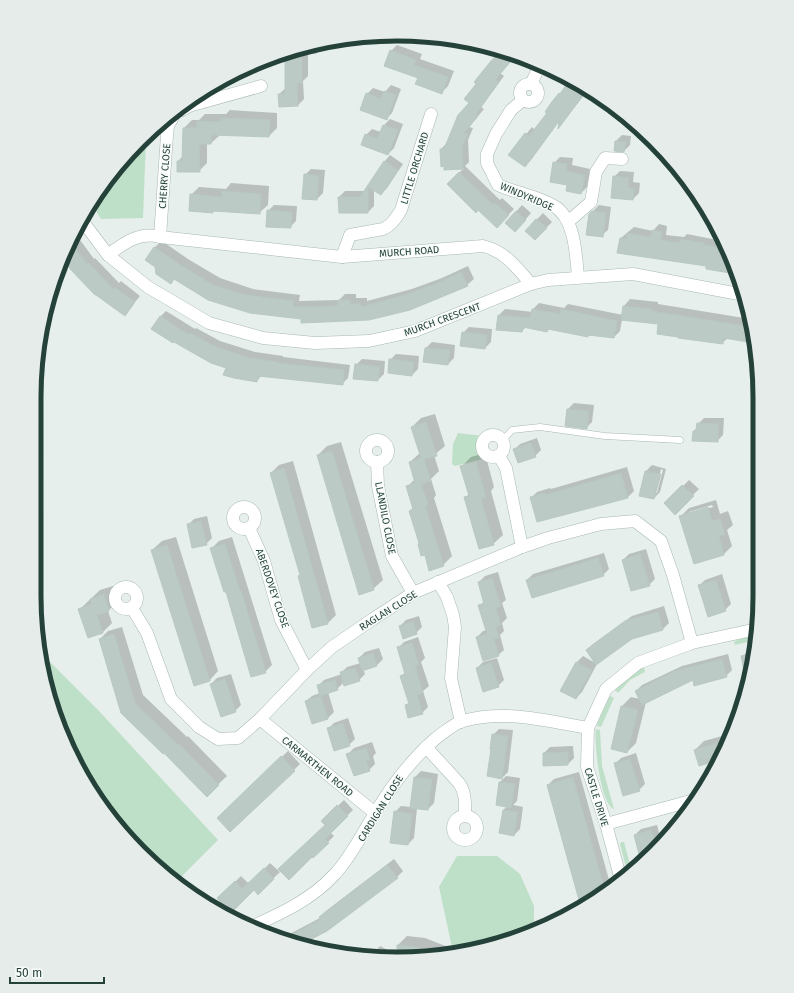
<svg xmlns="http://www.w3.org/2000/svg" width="794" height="993" viewBox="0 0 794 993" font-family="'Fira Sans',sans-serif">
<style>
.green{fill:#bfe0c8}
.shadow{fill:#0003;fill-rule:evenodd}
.building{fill:#bbcac4;stroke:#b8c9c2}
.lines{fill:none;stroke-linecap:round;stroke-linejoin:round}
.service-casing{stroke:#a8b8b2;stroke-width:7}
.minor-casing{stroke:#a8b8b2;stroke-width:13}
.service{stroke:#fff;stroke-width:6}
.minor{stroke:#fff;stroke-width:12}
.labels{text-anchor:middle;stroke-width:3;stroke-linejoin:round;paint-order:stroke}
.street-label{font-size:10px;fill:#24423a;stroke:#f7fbf9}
.rim{fill:none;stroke:#24423a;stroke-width:5}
</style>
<rect width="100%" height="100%" fill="#e6efeb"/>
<g class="green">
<path d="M146 140 143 218 101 219 91 203 124 158Z"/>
<path d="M458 433 483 436 478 440 476 450 482 459 455 466 452 464 453 444Z"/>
<path d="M756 635V640L735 645 734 642 739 639Z"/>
<path d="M42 654 99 711 218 840 177 881 140 853 83 777 46 690Z"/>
<path d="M644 667 645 672 630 680 618 693 615 690 618 686 639 669Z"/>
<path d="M610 696 614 698 601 727 597 726 598 722Z"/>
<path d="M596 729 600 730 602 766 614 809C600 804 594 743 596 729Z"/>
<path d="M621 842H624L632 872 628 875 620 844Z"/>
<path d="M457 856H497L520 874 534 906V929L491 947 453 952 439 887Z"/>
</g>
<g class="shadow">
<path d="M322 43V48L316 54H308V76L303 81 304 99 298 105 279 94 286 88V52Z"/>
<path d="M397 45 422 54 420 59 454 71 448 86 442 92 419 78 391 51Z"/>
<path d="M502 51 516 56 500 73 504 76 481 107 484 109 469 127 473 128 468 140 469 162 465 166 500 200 502 198 514 209 503 220 448 184 464 168 445 169 441 149 447 143 470 102 477 83 476 82Z"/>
<path d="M571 80 588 90 559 127 560 120 531 160 525 165 510 154 532 127 535 130 549 113 552 104Z"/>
<path d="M391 85 401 89 392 113 386 119 367 94 373 88 385 92Z"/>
<path d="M230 110 277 113V128L269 136 219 134V136L211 143H207V163L199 171 178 161 183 156 184 128 192 120H199L205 114H226Z"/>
<path d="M390 119 403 124 394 148 388 154 366 135 372 129 381 132 384 125Z"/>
<path d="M622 135 631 136 630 145 624 151 615 150 616 141Z"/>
<path d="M390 155 403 164 387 188 381 194 374 189V206L368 212 339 197 345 191H364L385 161Z"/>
<path d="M560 157 573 158 572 165 590 169 587 187 581 193 568 184 554 163Z"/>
<path d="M311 169 325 170 323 193 317 199 305 175Z"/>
<path d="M620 171 634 172 633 182 640 183 639 193 633 199 614 177Z"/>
<path d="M231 183 269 186 268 205 259 213 214 210 213 212 191 195 199 187 226 189Z"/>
<path d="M274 205 297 206 296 221 290 227 268 211Z"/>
<path d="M522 205 531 213 521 225 506 223Z"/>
<path d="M599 205 611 207 608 230 602 235 590 214Z"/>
<path d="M543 213 552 222 535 239 526 231Z"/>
<path d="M659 224 667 226 666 235 684 237 687 234 722 241 735 273 707 265 618 252 621 238 634 227 653 231Z"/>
<path d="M75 233 94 259 95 258 119 283 121 281 140 296 125 314 73 271 63 258Z"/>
<path d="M162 241 188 259 220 278 253 289 300 295 299 301 339 300 345 294H356V298H367V301L412 289 442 278 468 266 474 279 467 285 410 309 302 319 156 266 147 260 155 247Z"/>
<path d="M630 299 658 302V304L750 319 754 342 728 338 722 343 660 323 622 319 620 331 614 337 589 334 588 336 550 328 547 331 526 327 522 331 497 329 499 315 505 309 533 312V309L539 303 564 308 568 304 623 315 624 306Z"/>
<path d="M166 311 195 329 196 328 220 341 255 352 283 356V357L350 365 348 378 342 384 262 375 257 381 227 367 160 317Z"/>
<path d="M469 327 492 329 491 342 485 348 463 333Z"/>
<path d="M432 342 455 345 454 358 448 364 426 348Z"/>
<path d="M396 354 419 356 418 369 412 375 390 360Z"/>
<path d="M362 359 385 361 384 374 378 380 356 365Z"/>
<path d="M574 403 594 405 592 422 586 428 566 425 568 409Z"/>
<path d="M435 414 445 446 434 455 439 471 431 479 436 495 434 498 452 556 443 565 425 554 420 543 410 511 413 508 407 487 415 479 410 462 420 453 412 427 421 418Z"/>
<path d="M704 418H724L723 435 717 441 694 431 697 427 698 424Z"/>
<path d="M537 438 541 450 535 456 514 450 520 444Z"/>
<path d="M341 442 383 580 373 589 318 455 327 446Z"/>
<path d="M485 453 494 487 491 491 503 535 493 544 465 498 469 494 462 466 471 457Z"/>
<path d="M293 461 336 615 328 623 299 576 301 574 271 473 279 465Z"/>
<path d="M652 465 666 469 660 492 654 498 640 495 646 471ZM661 469 663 470 657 493H655Z"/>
<path d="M627 467 634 491 628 497 538 521 531 498 537 492 550 488 551 489Z"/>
<path d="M689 480 699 489 675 513 666 503Z"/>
<path d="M760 497V574L757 573 759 514H756L757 500Z"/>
<path d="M716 500 720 514 728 511 733 525 727 530 732 546 724 554 695 563 681 516 689 508ZM712 505 713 507 689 514V512Z"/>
<path d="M207 516 212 538 206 544 188 525 194 519Z"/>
<path d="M176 537 218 671 209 681 152 550 162 541Z"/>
<path d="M232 537 272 665 265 672 226 591 212 548 219 541Z"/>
<path d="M646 549 655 579 649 585 623 560 629 554Z"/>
<path d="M604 553 609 569 603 575 527 580 533 574Z"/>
<path d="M498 572 506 600 502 603 507 618 502 623 504 631 500 635 504 650 498 655 477 637 483 631 487 630 479 606 485 601 479 582 485 576Z"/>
<path d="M722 574 731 604 725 610 699 586 705 580Z"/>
<path d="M113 586 118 601 108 611 112 623 103 632 80 609 100 590Z"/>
<path d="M664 606 669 623 663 629 587 650 593 644 632 616Z"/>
<path d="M419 616 422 627 416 633 400 626 406 620Z"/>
<path d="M122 627 143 695 187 737 188 736 227 776 207 795 164 752 122 713 100 639 108 631Z"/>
<path d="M418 637 425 658 421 662 429 686 423 691 428 707 422 713 406 705 409 702 402 676 405 672 398 648 404 642Z"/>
<path d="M379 648 383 659 377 665 363 669 365 674 359 680 344 682 337 689 328 692 334 712 328 718 313 723 306 701 312 696 320 693 318 686 324 680 342 674 341 673 347 667 361 663 359 658 365 652Z"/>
<path d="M755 649 751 672 746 673 743 656 749 650Z"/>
<path d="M728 654 732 670 726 676 694 679 646 702 636 743 627 752 612 748 622 706 631 697 640 699 636 691 642 685 682 666Z"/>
<path d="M583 656 597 664 582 692 576 698 562 690 577 662Z"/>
<path d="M497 658 504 680 498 686 477 668 483 662Z"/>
<path d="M231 674 241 705 235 711 211 684 217 678Z"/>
<path d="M348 718 355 739 349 745 328 729 334 723Z"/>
<path d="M499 729 513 730 508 772 502 778 493 735Z"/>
<path d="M733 733 720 759 695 750 704 741Z"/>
<path d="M372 742 376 753 373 756 375 764 369 770 348 754 354 748Z"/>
<path d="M573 746 574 758 568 764 544 753 550 747Z"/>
<path d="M288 751 300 764 294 770 224 812Z"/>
<path d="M636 753 645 784 639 790 615 764 621 758Z"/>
<path d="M421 771 438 774 434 803 428 809 417 808 414 838 408 844 395 812 401 806 411 807 415 777Z"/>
<path d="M579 772 611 887 582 908 548 785 554 779Z"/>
<path d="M506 776 520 778 517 801 513 805 523 807 520 829 514 835 503 810 508 806 500 782Z"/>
<path d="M344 800 353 810 330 832 334 836 313 857 312 856 326 825 323 821Z"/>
<path d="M657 825 661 841 644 860 635 835 641 829Z"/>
<path d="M394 859 403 871 397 877 327 931 299 945 282 938 320 918 326 911Z"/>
<path d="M270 863 280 872 258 893 254 889 219 898 241 876 249 884Z"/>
<path d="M407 936 425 938 448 947 446 953 398 959V945Z"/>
<path d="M380 946 395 954 393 959 371 956Z"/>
</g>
<g class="building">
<path d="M390 50 416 60 414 65 448 77 442 94 415 84 418 78 384 66Z"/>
<path d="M502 53 511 61 495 80 499 82 476 114 478 116 464 133 468 134 462 147 463 169 444 170V166L441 167 440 149H444L458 115 469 103 464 99 476 84 474 82 491 61 496 56 498 57Z"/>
<path d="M285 58H302V83H297L298 106 279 107 278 94H285Z"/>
<path d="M570 79 587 90 558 129 559 121 525 167 508 155 525 133 529 136 547 113 545 112 551 103 559 93 560 94Z"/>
<path d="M384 91 396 95 387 120 360 110 366 93 381 99Z"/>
<path d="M221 118 270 120 269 137 212 135 211 144H199L200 172H177V161H182L183 128H197V121L221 122Z"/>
<path d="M383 125 398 130 388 155 361 145 365 134 377 139Z"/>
<path d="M615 141 626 142 624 152 614 151Z"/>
<path d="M384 161 398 170 381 195 368 187V213H339L338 197H360Z"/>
<path d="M553 162 567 164 566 171 585 175 581 194 566 191 567 185 550 182Z"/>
<path d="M459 172 493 205 495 203 509 215 497 228 478 210 476 213 447 184Z"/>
<path d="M304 174 319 176 317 200 302 199Z"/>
<path d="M613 176 629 178 628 188 634 189 633 200 611 198Z"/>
<path d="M222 191 261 194 260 214 213 211V213L189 211 190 194 222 197Z"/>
<path d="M267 210 292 212 291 228 266 227Z"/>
<path d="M516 211 526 220 515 232 505 223Z"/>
<path d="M592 211 606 213 603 237 586 235 589 214Z"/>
<path d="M536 219 547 228 535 240 525 231Z"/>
<path d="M652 230 662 232 660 240 680 243V239L704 243 703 245 725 248 736 274 706 269V266L617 253 620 238 626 239 627 233 651 237Z"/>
<path d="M71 242 87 264 89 263 113 289 114 287 135 302 125 316 96 295H95L72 271 63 259Z"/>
<path d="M154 247 182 266 213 285 246 295 294 301 293 307 335 306 338 305V300H350V304H361V307L405 295 435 284 461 272 468 286 410 310 369 320 301 323V319L250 313 208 300 174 279 171 284 156 274 155 267 145 260Z"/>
<path d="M623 306 652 309 651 311 752 327 754 343 724 338 723 344 678 338V337L657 334 658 324 621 320Z"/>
<path d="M532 309 560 314 561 309 617 321 614 338 588 335V337L548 329 547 332 523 327 522 332 496 330 498 315 530 318Z"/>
<path d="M160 316 189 335 190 333 214 346 249 358 278 362 277 363 344 370 343 385 258 376 257 382 234 378 223 375 226 368 211 363 174 342 173 343 151 329Z"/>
<path d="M462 332 487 335 485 349 460 346Z"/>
<path d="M425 348 450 350 448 365 423 362Z"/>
<path d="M389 359 414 362 412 376 388 373Z"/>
<path d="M355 364 380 367 378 381 353 379Z"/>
<path d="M567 409 589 411 587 429 565 426Z"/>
<path d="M426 422 437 456 424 459 431 481 421 484 428 505 425 506 444 566 429 571 425 555 421 556 418 544 419 543 409 511 413 509 406 486 415 483 409 462 421 458 411 427Z"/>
<path d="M697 423 718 424V442L692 441 693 431H696Z"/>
<path d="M531 443 536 457 518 463 513 449Z"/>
<path d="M332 451 374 590 359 595 317 455Z"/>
<path d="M476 462 486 497 481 499 494 545 479 549 464 497 469 496 460 466Z"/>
<path d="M284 468 328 624 312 628 298 576 300 575 270 473Z"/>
<path d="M645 471 661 474 654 499 639 496Z"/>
<path d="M621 473 628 498 537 522 530 497 545 493V495Z"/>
<path d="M682 485 694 496 675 515 664 503Z"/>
<path d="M708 507 712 521 720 519 725 534 719 536 724 555 694 564 679 516Z"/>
<path d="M201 521 207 545 192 548 187 524Z"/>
<path d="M225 544 240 591H241L266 673 251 677 226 592H224L210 548Z"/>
<path d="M167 545 210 681 194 686 151 550Z"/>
<path d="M640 554 650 586 631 591 622 560Z"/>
<path d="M598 558 604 576 532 598 526 580Z"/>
<path d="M492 578 501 606 496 608 501 625 496 627 499 638 494 639 499 656 483 661 476 637 487 634 478 605 484 604 478 582Z"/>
<path d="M716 580 726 611 708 617 698 585Z"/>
<path d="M104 594 109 611 97 615 103 633 88 638 78 609 92 604 90 599Z"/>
<path d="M658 612 663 630 632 639 596 665 586 650 625 621Z"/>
<path d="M413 621 417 634 403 639 399 626Z"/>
<path d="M114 634 135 703 178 745 179 744 219 785 207 797 164 753 163 754 121 713 99 639Z"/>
<path d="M412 643 419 665 415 666 423 693 417 695 423 714 408 718 405 705 409 704 400 676 405 674 397 647Z"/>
<path d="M373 653 377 666 362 671 358 658Z"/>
<path d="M754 653 753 667 747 686 741 656Z"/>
<path d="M722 659 727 677 694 686 693 680 642 705 635 691 675 671Z"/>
<path d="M576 662 592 670 576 699 560 691Z"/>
<path d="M491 663 499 687 483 692 476 668Z"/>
<path d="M355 668 360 681 344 686 340 672Z"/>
<path d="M225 679 236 712 221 717 210 684Z"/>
<path d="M335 680 338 690 320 696 317 685Z"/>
<path d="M321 696 328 719 312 724 305 701Z"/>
<path d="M621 706 638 710 627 753 611 749Z"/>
<path d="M343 723 350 746 334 751 327 728Z"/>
<path d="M492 734 508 736 502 779 487 776 491 749H490Z"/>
<path d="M717 743 721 756 719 760 699 766 694 750Z"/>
<path d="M366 748 370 760 366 761 370 771 354 776 346 754Z"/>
<path d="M568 752V765L543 766V753Z"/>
<path d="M281 756 295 771 230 832 217 818Z"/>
<path d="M630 759 640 791 623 796 614 763Z"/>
<path d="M414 777 432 779 428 810 410 808Z"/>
<path d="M573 777 605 891 601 894 579 900 547 785Z"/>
<path d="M499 782 515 784 511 808 496 805Z"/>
<path d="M337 805 348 816 325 839 329 843 313 858 312 857 289 880 278 869 325 825 321 821Z"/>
<path d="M503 810 518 812 514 836 499 833Z"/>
<path d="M394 811 412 814 408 845 390 843Z"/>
<path d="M651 830 656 847 647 857 640 858 634 835Z"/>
<path d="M387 865 398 878 327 931 300 945 296 944 291 935 321 919 319 917Z"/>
<path d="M264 868 274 879 258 895 254 890 231 913 217 898 235 881 242 889Z"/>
<path d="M397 945 416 947 435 954 397 959Z"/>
</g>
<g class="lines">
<g class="service-casing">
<path id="service" d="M503 440 512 430 540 427 605 436 680 440"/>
</g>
<g class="minor-casing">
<g id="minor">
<circle cx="529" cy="93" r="9"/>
<path d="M531 84 540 65"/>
<path d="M523 100 511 110 496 134 487 154V163L498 185C516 193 538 196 554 206 575 218 576 255 578 277"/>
<path d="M182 110 189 106 261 86"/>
<path d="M81 219 108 255 148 287 209 323 263 338 315 343 369 341 415 331 531 284 548 280 633 274 744 295"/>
<path d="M569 221 591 202 596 172 605 158 622 159"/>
<path d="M160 237 167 135 168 126 173 117"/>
<path d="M108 255C124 243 140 231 160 237L342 257 483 246C505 251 517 268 531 284"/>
<path d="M342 257 350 235 383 229C391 226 396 218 401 210L431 114"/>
<circle cx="493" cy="446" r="11"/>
<circle cx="377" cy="451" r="11"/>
<path d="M499 456 506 468 522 547"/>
<path d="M377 462 378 486 392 556 413 593"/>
<circle cx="244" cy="518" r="11"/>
<path d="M249 528 264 561 281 620 307 670"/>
<path d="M438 582 447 597 453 615 455 627 451 678 461 722"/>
<circle cx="126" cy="598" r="11"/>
<path d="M132 608 147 633 171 699 199 727 218 739 238 738 260 719 307 670 332 647 373 619 413 593 522 547 548 538 601 524 635 521 661 541 673 575 692 643"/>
<path d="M260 719 375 813"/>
<path d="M426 747 459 783C466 793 465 803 465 815"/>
<circle cx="465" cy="828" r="12"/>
<path d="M606 824 698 799"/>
<path d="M621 880 606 824 587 767 588 728 606 689 638 663 692 643 757 629"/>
<path d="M253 926C282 913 312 899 334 875 352 856 362 833 376 812 392 785 411 760 435 739 443 733 453 724 463 721 504 709 548 721 588 728"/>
</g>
</g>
<use href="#service" class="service"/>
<use href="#minor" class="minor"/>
</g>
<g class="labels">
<g class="street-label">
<text transform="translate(414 168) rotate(-73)" y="4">LITTLE ORCHARD</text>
<text transform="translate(164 176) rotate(-86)" y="4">CHERRY CLOSE</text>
<text transform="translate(527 196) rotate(23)" y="4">WINDYRIDGE</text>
<text transform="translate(409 251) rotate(-4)" y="4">MURCH ROAD</text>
<text transform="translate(442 319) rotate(-20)" y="4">MURCH CRESCENT</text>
<text transform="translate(386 518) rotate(79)" y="4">LLANDILO CLOSE</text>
<text transform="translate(273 588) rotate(71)" y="4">ABERDOVEY CLOSE</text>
<text transform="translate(388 610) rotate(-32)" y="4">RAGLAN CLOSE</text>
<text transform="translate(318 766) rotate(39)" y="4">CARMARTHEN ROAD</text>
<text transform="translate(597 797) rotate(73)" y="4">CASTLE DRIVE</text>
<text transform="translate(380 808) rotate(-58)" y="4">CARDIGAN CLOSE</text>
</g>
</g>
<path d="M0 0H794V993H0ZM397 41H397A356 356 0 0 1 753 397V596A356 356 0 0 1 397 952H397A356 356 0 0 1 41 596V397A356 356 0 0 1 397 41Z" fill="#e6ecea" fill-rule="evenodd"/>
<path class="rim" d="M397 41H397A356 356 0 0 1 753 397V596A356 356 0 0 1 397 952H397A356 356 0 0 1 41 596V397A356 356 0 0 1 397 41Z"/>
<path d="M10 977v6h94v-6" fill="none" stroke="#24423a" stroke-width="2"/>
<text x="16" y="977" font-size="12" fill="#24423a" stroke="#f7fbf9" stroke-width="3" paint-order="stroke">50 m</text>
</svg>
